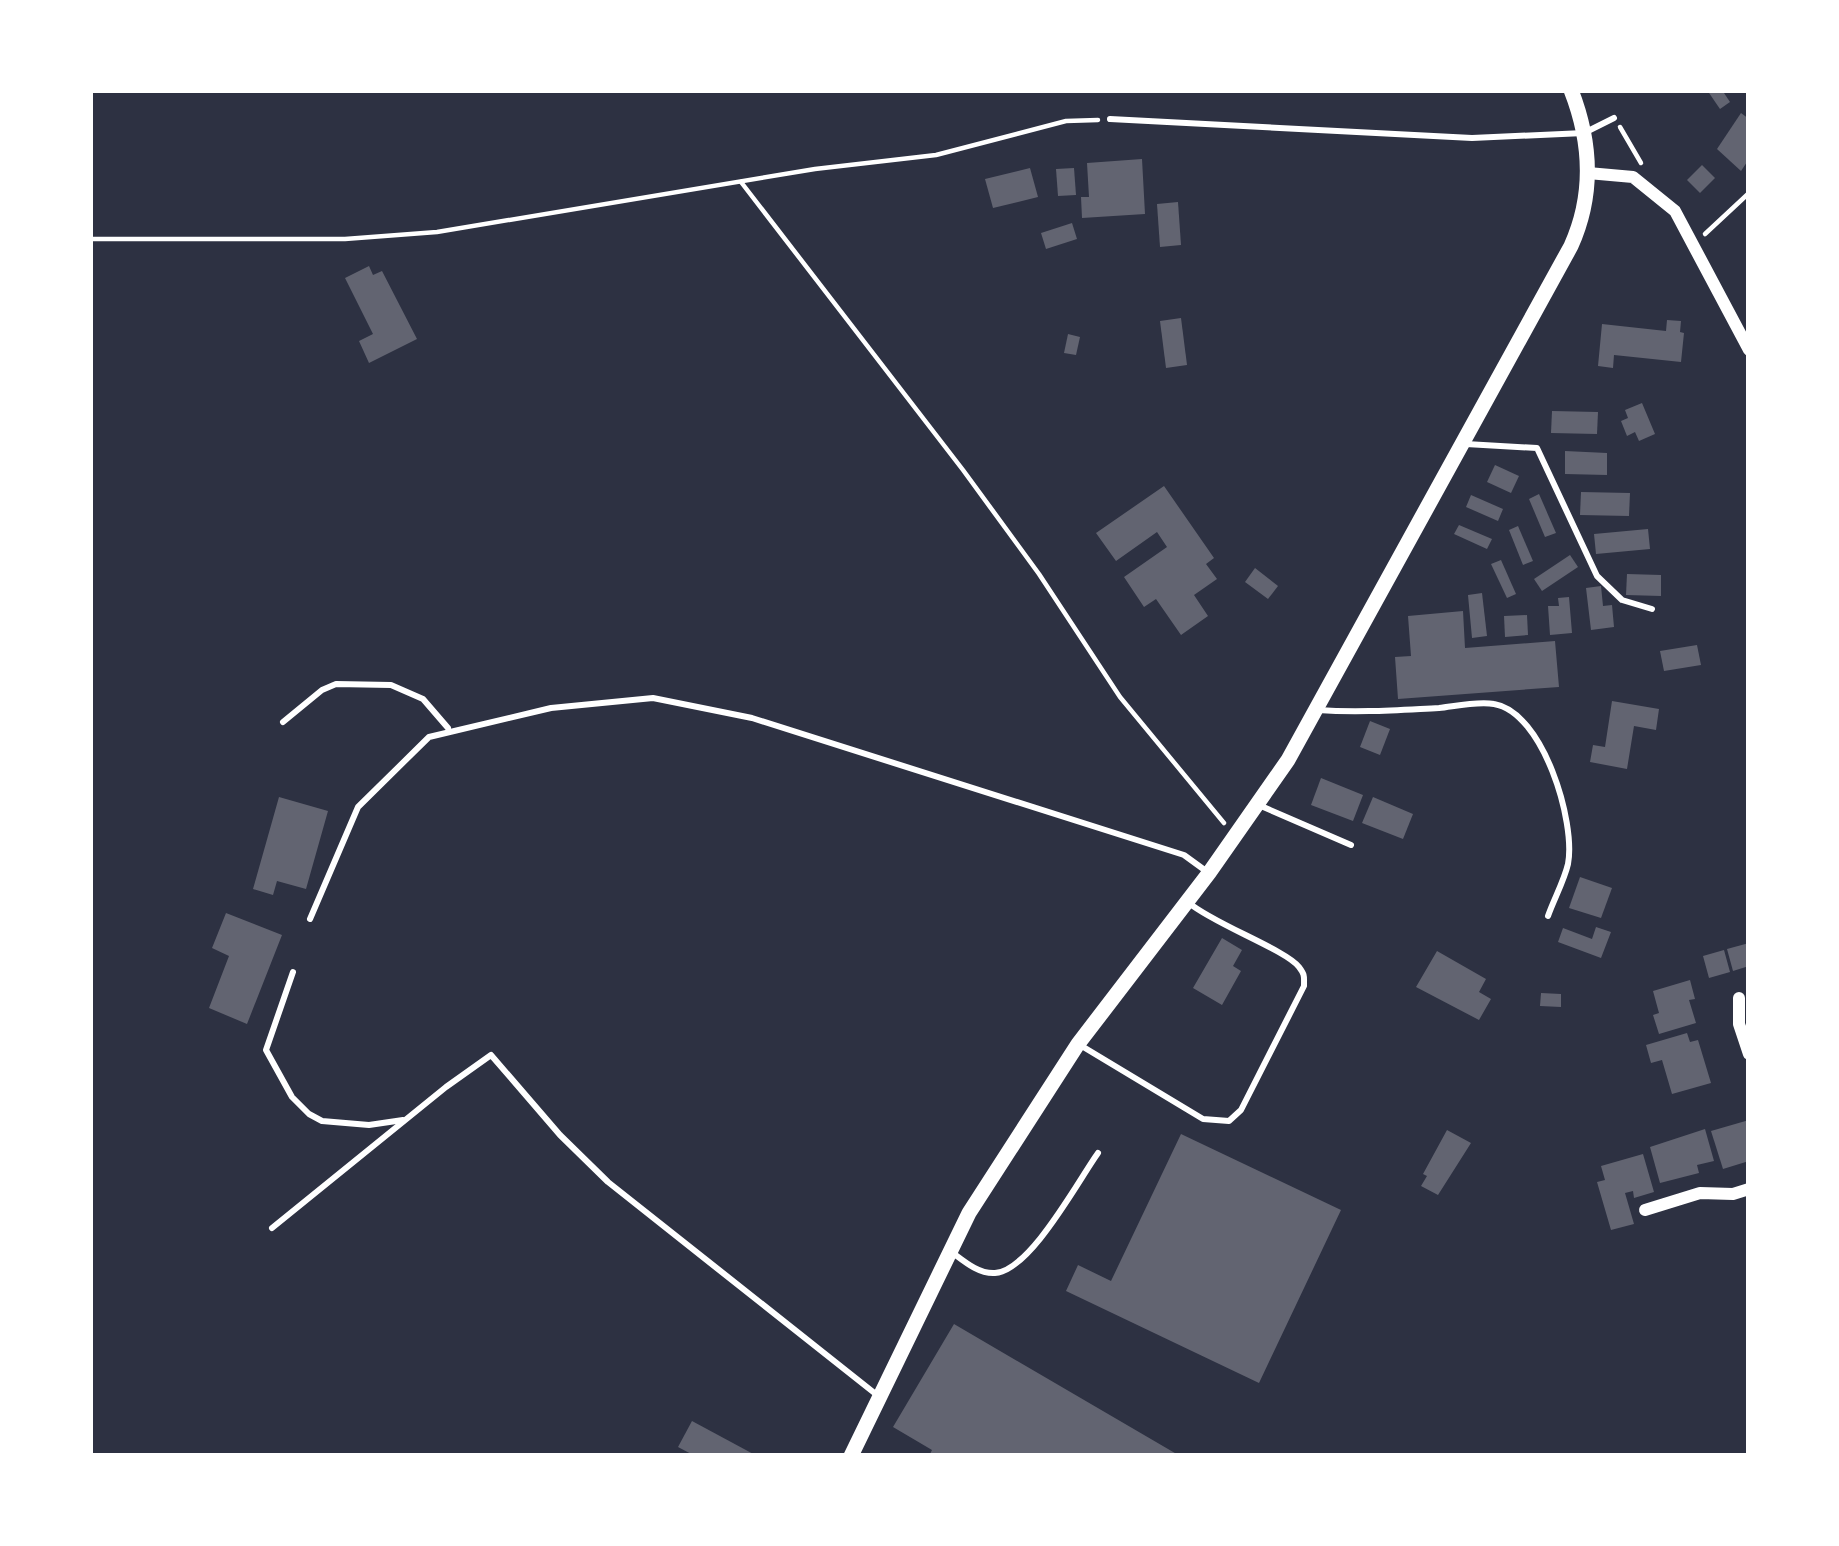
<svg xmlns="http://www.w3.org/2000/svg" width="1839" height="1546" viewBox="0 0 1839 1546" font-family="'Public Sans',sans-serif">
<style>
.building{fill:#626471}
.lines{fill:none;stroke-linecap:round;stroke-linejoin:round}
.path{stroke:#fff;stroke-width:4.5}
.service{stroke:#fff;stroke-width:6}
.minor{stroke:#fff;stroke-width:12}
.tertiary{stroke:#fff;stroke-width:15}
</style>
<rect width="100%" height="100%" fill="#2d3142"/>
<g class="building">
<path d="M1707 90H1722L1730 102 1720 109Z"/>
<path d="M1741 113 1749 119V159L1741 171 1717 149Z"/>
<path d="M1142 159 1145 214 1082 218 1081 197H1089L1087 163Z"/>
<path d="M1702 165 1715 178 1700 193 1687 180Z"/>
<path d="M1030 168 1038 197 993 208 985 179Z"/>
<path d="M1074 168 1076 195 1058 196 1056 169Z"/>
<path d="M1178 202 1181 245 1160 247 1157 204Z"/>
<path d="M1072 223 1077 239 1046 249 1041 233Z"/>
<path d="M369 266 373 275 382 271 417 339 369 363 359 341 373 334 345 278Z"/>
<path d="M1181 318 1187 365 1166 368 1160 321Z"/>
<path d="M1667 320 1681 321 1680 332 1684 333 1681 362 1614 355 1613 368 1598 366 1602 324 1666 331Z"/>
<path d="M1068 334 1080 337 1076 355 1064 353Z"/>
<path d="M1642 403 1655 434 1639 441 1635 432 1627 436 1621 421 1628 418 1625 410Z"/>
<path d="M1552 411 1598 412 1597 434 1551 433Z"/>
<path d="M1565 451 1607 453V475L1565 474Z"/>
<path d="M1495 465 1519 476 1511 493 1487 482Z"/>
<path d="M1164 486 1214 558 1206 564 1217 579 1194 595 1208 616 1181 635 1156 599 1144 607 1124 577 1167 547 1157 532 1116 561 1096 533Z"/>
<path d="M1581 492 1630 493 1629 516 1580 515Z"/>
<path d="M1539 494 1556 533 1545 537 1529 499Z"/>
<path d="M1471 495 1503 509 1498 521 1466 507Z"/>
<path d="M1459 525 1492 539 1487 549 1454 534Z"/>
<path d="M1518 526 1533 561 1523 565 1509 530Z"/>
<path d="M1648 529 1650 549 1596 554 1594 534Z"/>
<path d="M1570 555 1578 567 1542 591 1534 579Z"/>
<path d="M1501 560 1516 594 1507 598 1491 564Z"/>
<path d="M1255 568 1278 586 1268 599 1245 582Z"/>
<path d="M1627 574 1661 575V596L1626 595Z"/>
<path d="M1601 586 1603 606 1612 605 1614 627 1591 630 1586 588Z"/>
<path d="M1482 593 1487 636 1472 638 1468 595Z"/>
<path d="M1569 597 1572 633 1550 635 1548 606H1559L1558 598Z"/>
<path d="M1463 611 1465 648 1555 641 1559 687 1398 699 1395 657 1411 656 1408 616Z"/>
<path d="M1527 615 1528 635 1505 637 1504 616Z"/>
<path d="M1697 645 1701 665 1664 671 1660 651Z"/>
<path d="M1612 701 1659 709 1656 730 1634 726 1627 769 1590 762 1593 745 1605 747Z"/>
<path d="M1370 721 1390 729 1380 755 1360 747Z"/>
<path d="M1321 778 1363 795 1353 821 1311 805Z"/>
<path d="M279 797 328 811 306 889 277 881 273 895 253 889Z"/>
<path d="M1373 797 1413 814 1403 839 1362 823Z"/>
<path d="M1580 877 1612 888 1601 918 1569 908Z"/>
<path d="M226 913 282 935 247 1024 209 1008 229 956 212 948Z"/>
<path d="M1596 927 1611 932 1601 958 1558 942 1563 928 1592 939Z"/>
<path d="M1222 938 1242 950 1233 966 1241 971 1222 1005 1193 988Z"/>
<path d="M1749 943V966L1733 971 1727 949Z"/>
<path d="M1724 950 1730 972 1709 978 1703 956Z"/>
<path d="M1437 951 1486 979 1479 992 1491 999 1479 1020 1416 987Z"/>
<path d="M1690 980 1695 999 1689 1000 1696 1023 1659 1034 1653 1015 1659 1013 1653 991Z"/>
<path d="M1541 993 1561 994V1007L1540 1006Z"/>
<path d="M1687 1033 1690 1042 1698 1040 1711 1083 1672 1094 1662 1060 1651 1063 1646 1045Z"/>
<path d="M1749 1120V1161L1723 1169 1711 1131Z"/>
<path d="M1705 1129 1714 1161 1697 1165 1699 1173 1660 1183 1650 1147Z"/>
<path d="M1447 1130 1471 1143 1438 1195 1421 1186 1427 1176 1423 1174Z"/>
<path d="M1181 1134 1341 1210 1259 1383 1066 1291 1078 1265 1111 1281Z"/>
<path d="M1643 1154 1654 1192 1634 1198 1633 1191 1625 1193 1634 1224 1611 1230 1597 1182 1605 1180 1601 1166Z"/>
<path d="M954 1324 1180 1456H929L932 1450 893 1427Z"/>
<path d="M692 1421 757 1456H695L678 1447Z"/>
</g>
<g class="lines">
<g class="path">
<path d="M1620 127 1641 163"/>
<path d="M741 182 963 470 1039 574 1120 697 1224 823"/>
<path d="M1705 234 1749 193"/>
<path d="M90 239H345L437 232 815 169 936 155 1066 121 1098 120"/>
</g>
<g class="service">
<path d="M1110 119 1472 138 1584 133 1614 118"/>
<path d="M1466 444 1537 448 1597 576 1622 600 1652 609"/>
<path d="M1318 710C1359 713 1398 710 1439 708 1456 706 1478 701 1494 704 1543 712 1576 822 1568 864 1564 881 1554 899 1548 916"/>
<path d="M283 722 322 690 336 684 391 685 423 699 448 728"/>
<path d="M1261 806 1351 845"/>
<path d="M310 919 358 807 429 737 551 708 653 698 752 718 1184 855 1206 871"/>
<path d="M293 972 266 1050 292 1097 309 1114 322 1121 369 1125 403 1120"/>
<path d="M1080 1045 1203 1119 1229 1121 1241 1110 1304 986C1304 976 1305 975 1299 967 1286 950 1214 924 1189 903"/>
<path d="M272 1228 446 1087 491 1055 560 1135 608 1182 877 1395"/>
<path d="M953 1253C965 1262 979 1274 995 1273 1030 1271 1078 1181 1098 1153"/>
</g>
<g class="minor">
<path d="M1588 173 1633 177 1675 211 1749 350"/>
<path d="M1739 998V1024L1749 1054"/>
<path d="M1645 1210 1700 1193 1733 1194 1749 1189"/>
</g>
<path class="tertiary" d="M851 1456 969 1213 1078 1044 1209 873 1288 760 1571 246C1594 195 1591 141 1571 90"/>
</g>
<rect width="1839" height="1546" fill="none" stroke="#ffffff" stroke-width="186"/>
</svg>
